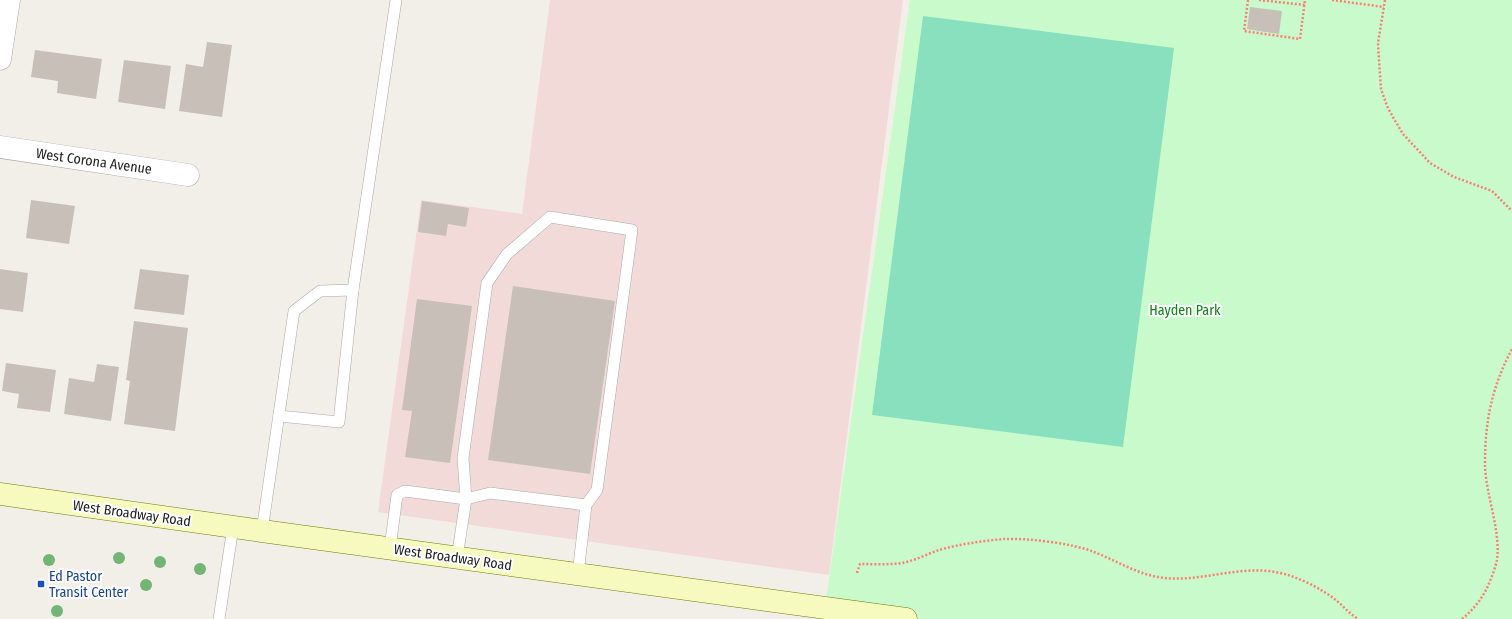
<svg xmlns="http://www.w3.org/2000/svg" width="1512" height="619" viewBox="0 0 1512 619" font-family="'Fira Sans Condensed',sans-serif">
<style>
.commercial{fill:#f2dad9}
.park{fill:#c8facc}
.pitch{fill:#88e0be}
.building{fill:#c7bfb8}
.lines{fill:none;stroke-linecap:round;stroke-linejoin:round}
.lane-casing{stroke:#a9a9a9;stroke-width:12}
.street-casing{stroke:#a9a9a9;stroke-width:23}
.secondary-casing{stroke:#707d05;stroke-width:23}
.path{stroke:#fa8072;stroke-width:2.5;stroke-dasharray:2 2;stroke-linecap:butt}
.lane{stroke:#fff;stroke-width:11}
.street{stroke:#fff;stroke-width:22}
.secondary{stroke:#f7fabf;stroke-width:22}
.tree{fill:#74b475}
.transit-dot{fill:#1a4fb4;stroke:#fff;stroke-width:1.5}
.labels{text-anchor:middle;stroke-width:4;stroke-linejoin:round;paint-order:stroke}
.street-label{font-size:14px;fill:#222;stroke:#fff}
.park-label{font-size:14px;fill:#0c8416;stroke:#fff}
.transit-label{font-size:14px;fill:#164399;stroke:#fff;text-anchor:start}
</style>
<rect width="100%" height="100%" fill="#f2efe9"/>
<path class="commercial" d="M550 0H903L829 575 378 512 421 200 522 214Z"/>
<path class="park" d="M910 0H1512V619H909L825 608Z"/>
<path class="pitch" d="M923 16 1174 48 1123 447 872 415Z"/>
<g class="building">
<path d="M1250 7 1282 11 1279 34 1247 29Z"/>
<path d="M207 42 232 45 222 117 179 111 186 64 203 67Z"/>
<path d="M35 50 102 59 96 99 57 93 58 81 31 77Z"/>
<path d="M124 60 171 66 165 109 118 102Z"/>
<path d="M31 200 75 206 69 244 26 238Z"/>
<path d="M422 201 469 208 466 227 448 224 446 236 418 232Z"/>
<path d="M0 269 28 273 23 312 0 309Z"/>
<path d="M140 269 189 275 184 315 134 309Z"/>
<path d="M513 286 615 301 590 474 488 460Z"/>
<path d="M417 299 472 306 450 463 405 457 412 411 402 410Z"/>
<path d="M134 321 188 328 175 431 124 424 130 381 126 380Z"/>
<path d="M6 363 56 370 50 412 17 408 19 394 2 391Z"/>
<path d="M97 364 119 367 111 421 64 414 69 378 94 382Z"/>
</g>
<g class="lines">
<g class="lane-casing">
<g id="lane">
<path d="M279 416 339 422 353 290"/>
<path d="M262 531 294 311 320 291 353 290 396 0"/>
<path d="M390 548 397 495 405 491 466 499 490 493 586 505"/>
<path d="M457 558 466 499 463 458 487 283 507 254 550 217 632 230 597 490 586 505 578 574"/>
<path d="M219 619 233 527"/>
</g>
</g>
<g class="street-casing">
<g id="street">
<path d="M0 59 9 0"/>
<path d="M0 147 188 175"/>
</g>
</g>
<g class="secondary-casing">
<path id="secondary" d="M0 494 262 531 906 619"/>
</g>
<g class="path">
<path d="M1248 0 1244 31 1300 39 1305 0"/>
<path d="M1259 0 1305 5"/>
<path d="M1332 0 1384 7"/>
<path d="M1385 0 1378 43 1379 60 1381 89 1387 106 1394 119 1403 134 1430 163 1454 177 1492 191 1512 211"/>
<path d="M857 573 860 564C873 564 888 565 902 563 914 561 927 554 939 550 960 544 982 541 1004 539 1027 538 1072 543 1094 552 1115 560 1135 573 1158 577 1197 584 1236 565 1275 572 1295 575 1321 588 1337 601 1344 607 1350 614 1358 619"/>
<path d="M1462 619C1473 610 1481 600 1487 588 1491 579 1495 569 1497 560 1501 529 1485 494 1485 463 1485 420 1492 387 1512 349"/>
</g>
<use href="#lane" class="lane"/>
<use href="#street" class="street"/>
<use href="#secondary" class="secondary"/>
</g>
<g class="tree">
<circle cx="119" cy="558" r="6"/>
<circle cx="49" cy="560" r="6"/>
<circle cx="160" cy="562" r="6"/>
<circle cx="200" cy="569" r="6"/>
<circle cx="146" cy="585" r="6"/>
<circle cx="57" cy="611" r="6"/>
</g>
<rect class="transit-dot" x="37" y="580" width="8" height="8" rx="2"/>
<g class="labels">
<g class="street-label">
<text transform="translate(94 161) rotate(8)" y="5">West Corona Avenue</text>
<text transform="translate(132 513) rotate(8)" y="5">West Broadway Road</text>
<text transform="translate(453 557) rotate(8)" y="5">West Broadway Road</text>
</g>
<g class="park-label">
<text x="1185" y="315">Hayden Park</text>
</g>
<g class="transit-label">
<text x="49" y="581">Ed Pastor<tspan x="49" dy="16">Transit Center</tspan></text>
</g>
</g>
</svg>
